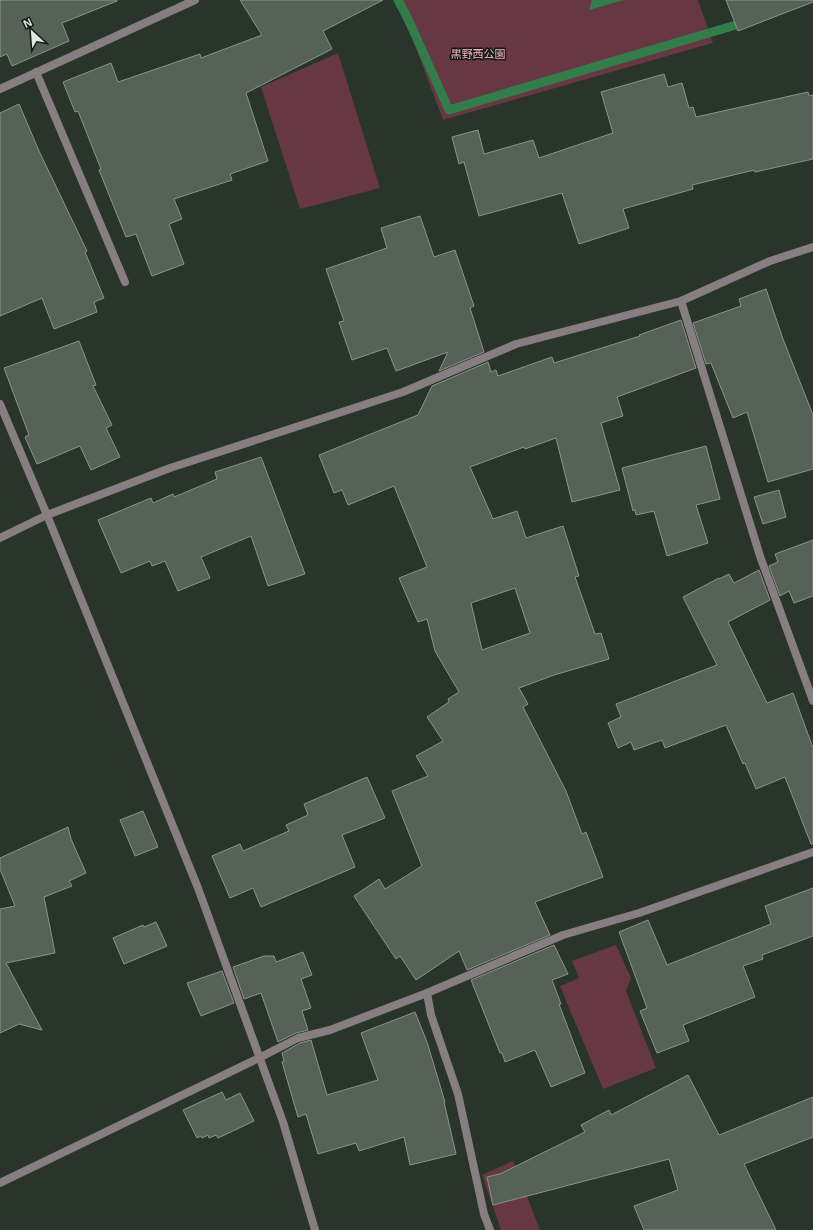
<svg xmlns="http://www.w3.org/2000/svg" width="813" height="1230" viewBox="0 0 813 1230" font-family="Helvetica,'Noto Sans JP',sans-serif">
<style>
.green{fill:#673744}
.water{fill:#337d4a}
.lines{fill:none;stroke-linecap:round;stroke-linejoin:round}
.stream{stroke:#337d4a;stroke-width:9}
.building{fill:#566258;stroke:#88958a;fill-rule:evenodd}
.street{stroke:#867e80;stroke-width:8}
.labels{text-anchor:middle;stroke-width:3;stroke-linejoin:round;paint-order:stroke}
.park-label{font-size:11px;fill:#fab4c5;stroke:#151a16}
</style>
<rect width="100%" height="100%" fill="#29342b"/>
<g class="green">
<path d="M398 0H698L713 43 443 120Z"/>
<path d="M338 53 380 188 300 209 261 87Z"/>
<path d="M616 945 631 978 626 991 656 1068 603 1089 560 986 579 978 572 961Z"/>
<path d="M513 1161 540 1230H501L482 1175Z"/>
</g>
<path class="water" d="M592 0H624L589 10Z"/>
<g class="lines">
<path class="stream" d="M398 0 408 19 449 110 746 22"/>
</g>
<g class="building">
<path d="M0 0H117V1L62 23 69 41 12 66 7 54 0 57Z"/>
<path d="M240 0H383L323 31 332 49 246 93 268 161 230 174 232 180 174 199 182 219 169 224 184 264 152 276 136 234 126 237 99 170 101 169 78 111 75 112 63 82 111 63 118 82 200 54 201 58 262 35Z"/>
<path d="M726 0H813V2L738 31Z"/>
<path d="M664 74 668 87 682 83 689 108 693 107 696 117 808 92 809 96 813 95V159L755 172 754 170 692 185 693 189 623 209 629 228 579 244 562 193 479 216 464 162 459 164 452 137 478 130 484 154 533 140 539 158 613 133 601 92Z"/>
<path d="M19 104 39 151 87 251 85 252 104 298 94 302 97 312 54 329 42 298 0 316V113Z"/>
<path d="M420 216 434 257 455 250 474 306 470 308 484 352 439 371 448 352 396 371 387 348 352 360 339 322 344 321 326 269 387 248 381 228Z"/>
<path d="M766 289 783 339 813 415V469L768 482 747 412 733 418 711 363 706 364 693 323 741 306 739 299Z"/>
<path d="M681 320 696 368 617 397 623 416 601 423 620 490 572 502 556 438 525 449 524 447 470 467 493 519 517 511 526 538 563 526 579 576 575 577 595 634 601 633 609 659 554 675 519 688 528 704 523 707 566 791 582 834 586 832 603 877 535 902 550 935 467 970 459 951 416 980 400 956 396 959 354 896 379 879 385 889 422 866 392 791 428 776 416 756 443 741 427 717 449 702 448 699 459 692 435 651 427 619 418 622 399 578 427 567 394 486 348 505 342 490 334 493 319 455 418 415 432 386 488 362 491 372 496 370 498 376 552 357 554 363 640 336 639 335ZM515 588 530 633 482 650 471 603Z"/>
<path d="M79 341 96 385 93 386 112 425 106 428 120 457 91 470 80 446 37 464 25 437 29 435 4 368Z"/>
<path d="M706 446 720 499 696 505 708 543 667 556 654 511 636 515 635 510 633 511 622 468Z"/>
<path d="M261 457 305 574 268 586 251 536 201 557 210 578 178 591 165 561 152 566 150 561 121 573 98 520 151 498 153 503 173 494 174 497 217 479 215 472Z"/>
<path d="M779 490 786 517 763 524 754 497Z"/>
<path d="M813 540V596L794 603 789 591 780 596 769 566 778 562 775 554Z"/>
<path d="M759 570 770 600 728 622 767 703 793 693 813 748V844H811L785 777 756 789 745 763 743 764 726 725 665 748 662 740 634 750 631 742 618 748 608 723 621 717 616 704 717 665 683 597 719 578V579L729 574 734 583Z"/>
<path d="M367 777 385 818 342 835 355 867 261 907 253 888 230 898 212 856 240 844 243 851 289 831 286 825 308 815 304 804Z"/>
<path d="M143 811 158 847 135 856 120 820Z"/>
<path d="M68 827 71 839 86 873 69 881 72 886 44 897 55 953 6 963 42 1030 19 1024 0 1033V909L15 906 0 869V858Z"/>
<path d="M813 888V936L762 955 763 959 743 966 755 997 683 1025 689 1041 657 1053 640 1011 647 1008 619 932 648 920 667 965 771 924 765 906Z"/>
<path d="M156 922 167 946 124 964 113 938 143 925 144 927Z"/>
<path d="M554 945 568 974 552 980 561 1004H559L585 1073 551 1087 535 1050 505 1062 502 1053H500L471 980Z"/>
<path d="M303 952 312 975 301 979 311 1008 302 1011 308 1030 296 1033 278 1042 261 993 244 999 233 967 264 956H274L276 962Z"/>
<path d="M222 971 234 1003 201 1016 187 983Z"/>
<path d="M415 1012 427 1042 445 1102H444L456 1154 410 1165 404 1137 359 1151 356 1143 318 1154 306 1114 298 1117 282 1062 284 1061 282 1053 300 1043 311 1040 327 1095 378 1080 361 1033Z"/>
<path d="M688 1075 719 1135 813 1097V1137L744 1164 776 1230H644L634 1206 678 1190 669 1159 493 1205 487 1177 500 1174 585 1132 581 1125 609 1110 611 1115Z"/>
<path d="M222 1092 226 1100 240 1093 254 1121 218 1138 216 1135 209 1138 208 1135 202 1138 201 1136 197 1138 183 1110Z"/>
</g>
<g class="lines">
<g class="street">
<path d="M36 72 125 282"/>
<path d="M0 89 195 0"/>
<path d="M681 301 760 556 813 701"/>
<path d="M0 404 47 515 198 888 283 1122 315 1230"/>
<path d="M0 538 47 515 170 468 403 392 516 344 681 301 770 261 813 247"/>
<path d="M427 993 431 1015 458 1094 484 1214 490 1230"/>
<path d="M0 1183 259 1058 298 1038 330 1030 427 993 563 935 639 913 813 852"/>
</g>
</g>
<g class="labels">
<g class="park-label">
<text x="478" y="58">黒野西公園</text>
</g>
</g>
<g transform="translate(32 32) rotate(334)" stroke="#151a16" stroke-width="3" paint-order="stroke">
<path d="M0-3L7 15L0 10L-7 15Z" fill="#e0e7e1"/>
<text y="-6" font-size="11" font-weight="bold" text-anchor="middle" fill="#e0e7e1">N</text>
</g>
</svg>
